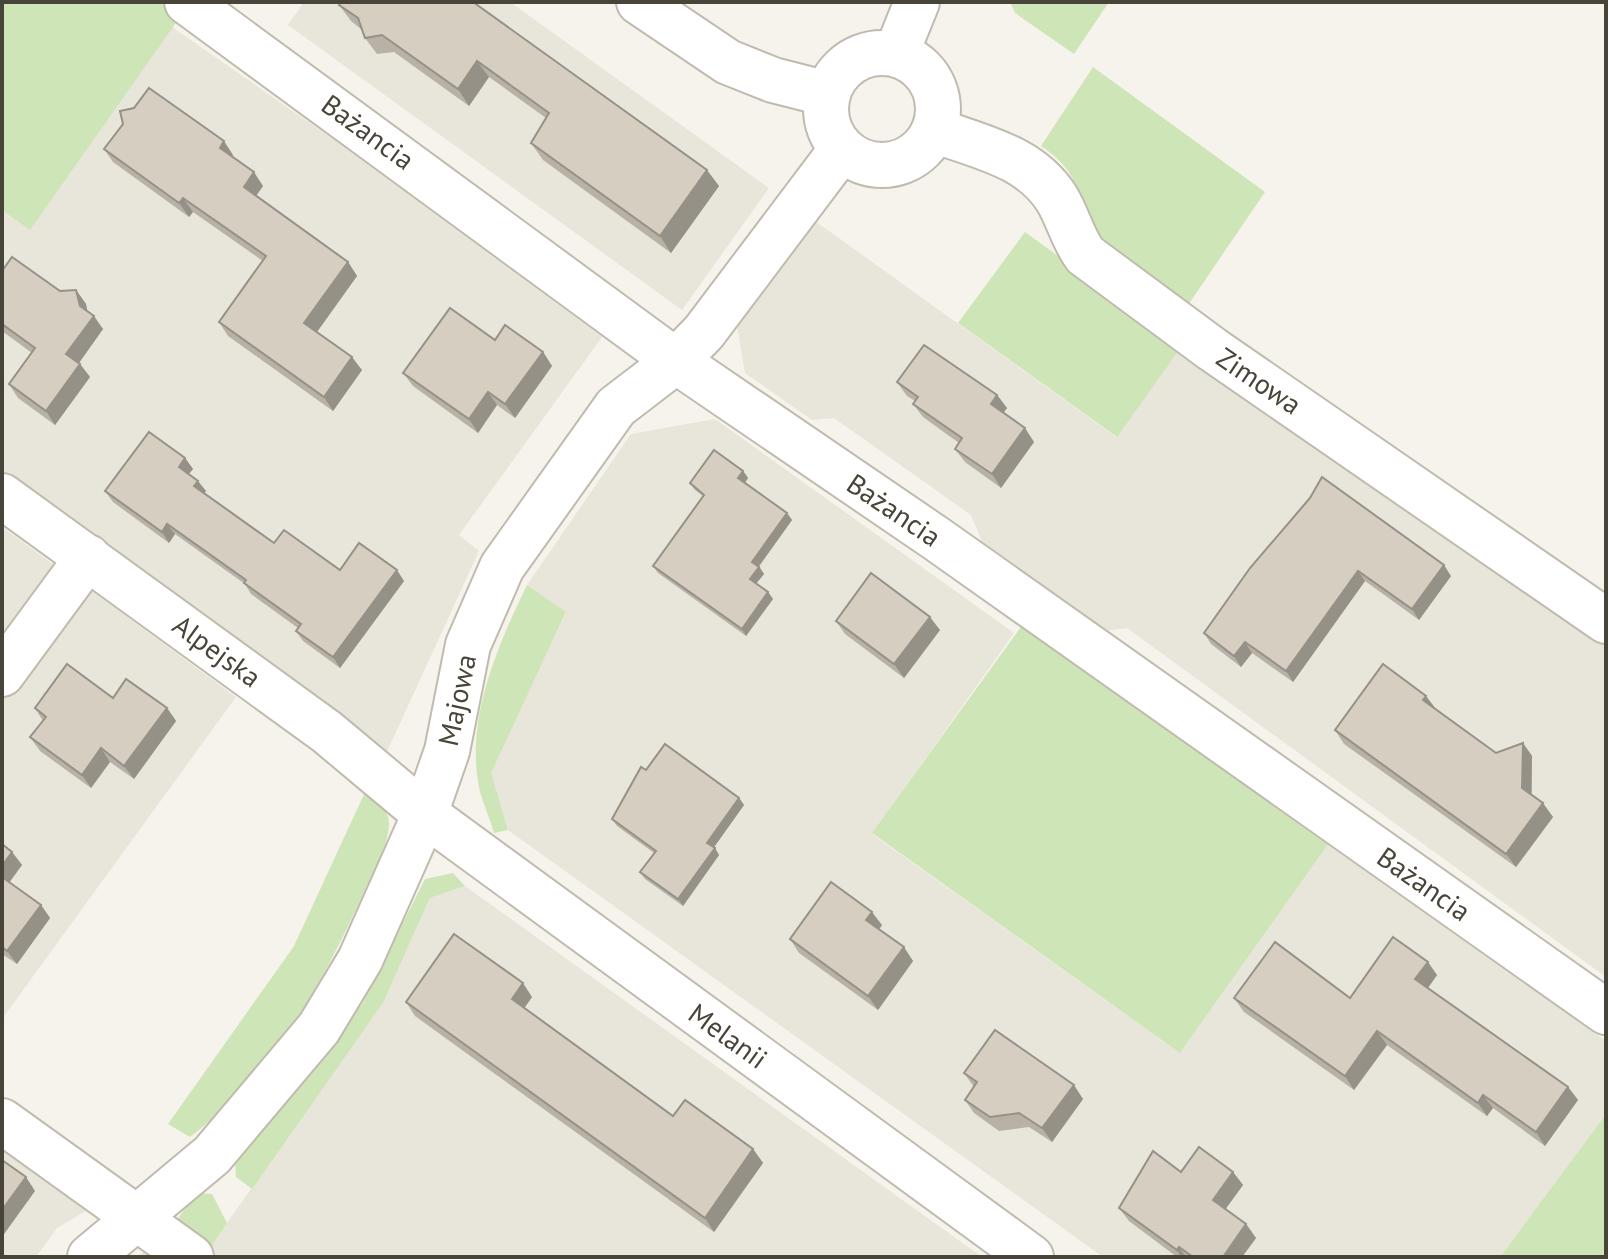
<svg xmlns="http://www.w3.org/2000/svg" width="1608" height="1259" viewBox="0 0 1608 1259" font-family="'PT Sans',sans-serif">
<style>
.residential{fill:#e8e5da}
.green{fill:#cee6b7}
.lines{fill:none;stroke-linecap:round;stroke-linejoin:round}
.minor-casing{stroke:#c0bbae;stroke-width:48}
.minor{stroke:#fff;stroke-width:44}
.wall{fill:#b8b2a6}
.shaded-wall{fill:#969187}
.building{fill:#d6cfc1;stroke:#969187;stroke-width:2}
.labels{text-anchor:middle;stroke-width:8;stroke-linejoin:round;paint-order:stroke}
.street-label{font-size:28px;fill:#494439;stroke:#fff}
</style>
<rect width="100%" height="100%" fill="#f5f3eb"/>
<g class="residential">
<path d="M304 2H510L769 188 682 310 288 25Z"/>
<path d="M172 27 327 135 602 337 459 535 479 551 385 756 2 477V210L30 229Z"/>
<path d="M815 221 1116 437 1182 346 1606 647V977L1127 628 1105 631 983 544 971 515 834 418 812 420 745 373 737 326Z"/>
<path d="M715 419 1014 633 872 834 1180 1053 1329 843 1606 1041V1114L1500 1257H1103L508 830 490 773 566 613 527 585 631 434Z"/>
<path d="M2 527 54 565 2 638Z"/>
<path d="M85 586 236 697 2 1019V701Z"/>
<path d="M465 886 982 1257H137L172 1227 207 1251 383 1003 430 898Z"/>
<path d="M2 1104 121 1190 57 1228 36 1257H2Z"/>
</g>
<g class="green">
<path d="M2 2H159L180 17 30 230 2 210Z"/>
<path d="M1010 2H1109L1074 54 1015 13Z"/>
<path d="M1093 67 1265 192 1186 308 1087 232C1080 192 1077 170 1041 146Z"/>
<path d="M1025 232 1182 346 1117 437 958 323Z"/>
<path d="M527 585 566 612 491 773 508 830 494 833C490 819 484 806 480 792 464 722 497 647 527 585Z"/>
<path d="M1023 624 1329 843 1180 1053 872 833Z"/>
<path d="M366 790C376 799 389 809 389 824 388 847 374 872 364 892 323 983 270 1077 190 1137L168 1124 294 946Z"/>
<path d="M453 873 465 886 430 898 383 1003 252 1189 236 1177 235 1160 362 1004 425 879Z"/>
<path d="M1606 1114V1257H1500Z"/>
<path d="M196 1193 212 1194 227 1223 207 1252 172 1227Z"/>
</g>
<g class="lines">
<g class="minor-casing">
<g id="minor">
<path d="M187 2 676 361 937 539 1606 1012"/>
<path d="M639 2 728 62 773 80 828 94"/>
<circle cx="882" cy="109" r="56"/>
<path d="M896 54 917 2"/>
<path d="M934 130C980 147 1030 156 1057 199 1068 217 1072 237 1085 255L1212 349 1606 621"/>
<path d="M2 496 327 732 425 814 1031 1257"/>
<path d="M2 674 88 557"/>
<path d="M2 1121 191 1257"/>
<path d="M90 1257 212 1155 319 1028 360 960 425 814 447 751 468 645 502 567 616 407 676 361 704 332 842 149"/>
</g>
</g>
<use href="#minor" class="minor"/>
</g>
<g class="wall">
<path d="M473 2 719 186 671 253 543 160 531 143 546 118 489 77 469 106 394 52 377 54 365 38 362 30 351 21 339 5Z"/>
<path d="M104 149 233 155 232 157 263 186 256 196 348 262 357 276 317 332 362 370 333 411 228 336 219 322 263 261 193 212 189 217 113 162Z"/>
<path d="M2 271 60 291 76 290 86 304 87 311 103 329 79 363 90 377 55 425 18 398 9 384 32 353 2 331Z"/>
<path d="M495 340 543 352 552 366 515 418 497 405 478 433 413 386 403 373Z"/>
<path d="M897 382 997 395 1007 408 1003 413 1034 442 1001 488 965 462 955 449 959 443 923 417 913 404 915 401 907 396Z"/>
<path d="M185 458 193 469 189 474 206 491 204 493 274 543 340 570 404 581 340 668 303 641 296 631 298 628 251 594 245 584 175 534 169 543 113 502 105 491Z"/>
<path d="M743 471 748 478 745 483 787 513 792 520 759 566 764 574 756 584 768 592 773 599 746 636 658 573 653 566 703 496 695 490 690 483Z"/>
<path d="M1250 568 1451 576 1419 620 1365 581 1293 682 1252 653 1241 667 1211 644 1204 633Z"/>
<path d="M836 621 940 630 904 678 845 634Z"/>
<path d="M113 698 167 708 176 721 134 779 110 762 91 788 40 751 30 737 43 721 35 708Z"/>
<path d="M1436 709 1496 753 1523 743 1532 756V795L1553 817 1516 867 1344 744 1335 730Z"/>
<path d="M646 770 739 798 744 805 714 847 719 855 683 906 645 879 640 872 654 853 617 826 612 819Z"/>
<path d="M2 844 12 852 22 865 9 882 41 905 50 918 17 964 2 954Z"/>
<path d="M882 925 879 930 913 961 878 1010 799 953 790 939Z"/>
<path d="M1437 975 1428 988 1568 1087 1578 1100 1545 1146 1493 1108 1487 1116 1387 1045 1354 1090 1244 1012 1234 998H1350Z"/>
<path d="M532 997 524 1008 673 1116 753 1149 763 1163 714 1232 415 1016 406 1002Z"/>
<path d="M964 1073 1083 1099 1052 1142 1029 1127 999 1131 974 1113 965 1100 974 1087Z"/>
<path d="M1181 1172H1233L1243 1185 1225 1209 1246 1224 1256 1238 1242 1257H1177L1129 1221 1119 1208Z"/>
</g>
<g class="shaded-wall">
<path d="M477 61 489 77 469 106 458 89Z"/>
<path d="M224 141 233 155 229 161 220 148Z"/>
<path d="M707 170 719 186 671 253 660 236Z"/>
<path d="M254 172 263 186 253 200 244 187Z"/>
<path d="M183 198 193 212 189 217 179 203Z"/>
<path d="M348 262 357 276 314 336 304 323Z"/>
<path d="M76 290 86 304 89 319 80 306Z"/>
<path d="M94 316 103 329 76 367 66 354Z"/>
<path d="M543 352 552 366 515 418 505 404Z"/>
<path d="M352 357 362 370 333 411 324 397Z"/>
<path d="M80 364 90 377 55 425 46 411Z"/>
<path d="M488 392 497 405 478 433 469 419Z"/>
<path d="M997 395 1007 408 1000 417 991 404Z"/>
<path d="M1025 428 1034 442 1001 488 992 474Z"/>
<path d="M185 458 193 469 186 477 179 467Z"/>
<path d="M743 471 748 478 743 485 738 478Z"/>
<path d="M198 481 206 491 202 497 194 486Z"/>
<path d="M787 513 792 520 757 569 752 562Z"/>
<path d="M167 524 175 534 169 543 162 532Z"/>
<path d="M1444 565 1451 576 1419 620 1412 609Z"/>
<path d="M759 567 764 574 754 586 750 579Z"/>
<path d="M397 570 404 581 340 668 333 657Z"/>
<path d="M1358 571 1365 581 1293 682 1286 671Z"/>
<path d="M768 592 773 599 746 636 742 629Z"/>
<path d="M930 617 940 630 904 678 894 664Z"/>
<path d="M1245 642 1252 653 1241 667 1234 656Z"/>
<path d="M1426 696 1436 709 1423 700Z"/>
<path d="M167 708 176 721 134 779 124 766Z"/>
<path d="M1523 743 1532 756 1531 802 1522 788Z"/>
<path d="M101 748 110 762 91 788 82 775Z"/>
<path d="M739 798 744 805 712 850 707 843Z"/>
<path d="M1543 803 1553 817 1516 867 1506 854Z"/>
<path d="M715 848 719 855 683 906 678 899Z"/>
<path d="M12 852 22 865 6 887 2 881V866Z"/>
<path d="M41 905 50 918 17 964 7 951Z"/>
<path d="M872 912 882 925 875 934 866 920Z"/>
<path d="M904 947 913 961 878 1010 868 996Z"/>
<path d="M1428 962 1437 975 1425 992 1415 979Z"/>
<path d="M523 983 532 997 521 1013 512 999Z"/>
<path d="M1377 1031 1387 1045 1354 1090 1345 1076Z"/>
<path d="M1074 1085 1083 1099 1052 1142 1042 1128Z"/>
<path d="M1568 1087 1578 1100 1545 1146 1536 1132Z"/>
<path d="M1483 1095 1493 1108 1487 1116 1478 1103Z"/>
<path d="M753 1149 763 1163 714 1232 705 1218Z"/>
<path d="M1233 1172 1243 1185 1222 1214 1213 1200Z"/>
<path d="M26 1177 35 1191 2 1237V1210Z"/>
<path d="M1246 1224 1256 1238 1242 1257H1223Z"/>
<path d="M1179 1247 1186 1257H1181L1177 1250Z"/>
</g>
<g class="building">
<path d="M341 2H473L707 170 660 236 531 143 549 113 477 61 458 89 382 35 365 38 358 18 339 5Z"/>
<path d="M149 88 224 141 220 148 254 172 244 187 348 262 304 323 352 357 324 397 219 322 266 256 183 198 179 203 104 149 123 124 120 111 134 108Z"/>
<path d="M12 257 60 291 76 290 80 306 94 316 66 354 80 364 46 411 9 384 35 348 2 324V271Z"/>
<path d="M450 308 495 340 505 325 543 352 505 404 488 392 469 419 403 373Z"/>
<path d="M924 345 997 395 991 404 1025 428 992 474 955 449 962 438 913 404 918 397 897 382Z"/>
<path d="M149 432 185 458 179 467 198 481 194 486 274 543 284 530 340 570 359 543 397 570 333 657 296 631 301 624 244 583 246 580 167 524 162 532 105 491Z"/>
<path d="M714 450 743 471 738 478 787 513 752 562 759 567 750 579 768 592 742 629 653 566 704 495 690 483Z"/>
<path d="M1322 477 1444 565 1412 609 1358 571 1286 671 1245 642 1234 656 1204 633 1250 568 1310 498Z"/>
<path d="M871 573 930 617 894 664 836 621Z"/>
<path d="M67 664 113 698 126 679 167 708 124 766 101 748 82 775 30 737 46 717 35 708Z"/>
<path d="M1383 664 1426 696 1423 700 1496 753 1523 743 1522 788 1543 803 1506 854 1335 730Z"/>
<path d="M665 744 739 798 707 843 715 848 678 899 640 872 656 851 612 819 641 767 646 770Z"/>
<path d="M2 844 12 852 2 866Z"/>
<path d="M2 877 41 905 7 951 2 947Z"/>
<path d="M831 882 872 912 866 920 904 947 868 996 790 939Z"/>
<path d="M454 934 523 983 512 999 673 1116 685 1100 753 1149 705 1218 406 1002Z"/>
<path d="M1393 937 1428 962 1415 979 1568 1087 1536 1132 1483 1095 1478 1103 1377 1031 1345 1076 1234 998 1275 942 1350 998Z"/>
<path d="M995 1030 1074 1085 1042 1128 1019 1113 990 1117 965 1100 977 1082 964 1073Z"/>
<path d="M1199 1147 1233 1172 1213 1200 1246 1224 1223 1257H1193L1179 1247 1177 1250 1119 1208 1153 1151 1181 1172Z"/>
<path d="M2 1160 26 1177 2 1210Z"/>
</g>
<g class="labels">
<g class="street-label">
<text transform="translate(368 132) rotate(36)" y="10">Bażancia</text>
<text transform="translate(1259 381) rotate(34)" y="10">Zimowa</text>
<text transform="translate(894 510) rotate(34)" y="10">Bażancia</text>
<text transform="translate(217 651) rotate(36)" y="10">Alpejska</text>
<text transform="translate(457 700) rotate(-78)" y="10">Majowa</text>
<text transform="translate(1424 884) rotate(35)" y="10">Bażancia</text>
<text transform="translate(728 1036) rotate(36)" y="10">Melanii</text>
</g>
</g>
<rect width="1608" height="1259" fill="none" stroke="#494439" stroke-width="8"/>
</svg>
